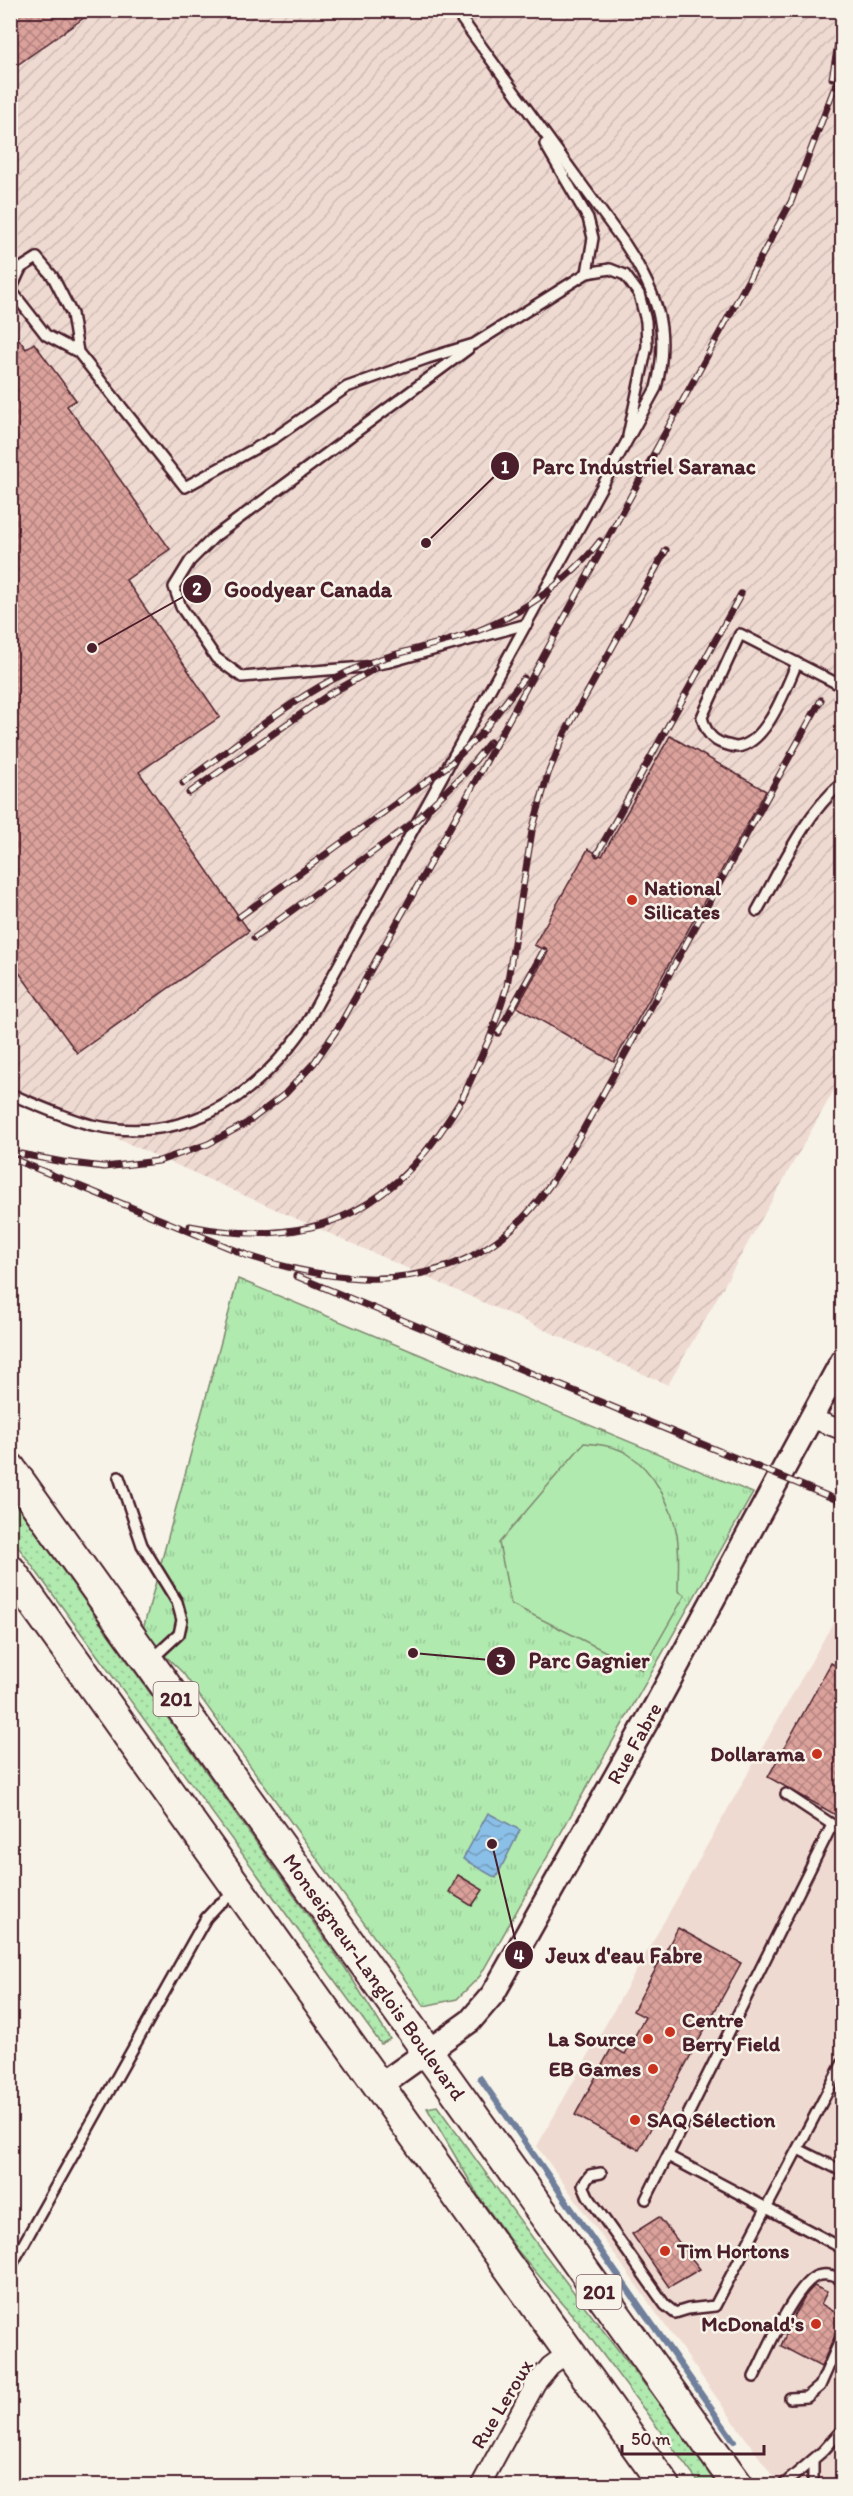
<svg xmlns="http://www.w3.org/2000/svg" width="853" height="2496" viewBox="0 0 853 2496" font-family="Itim,sans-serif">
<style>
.built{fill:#efdad1}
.industrial{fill:url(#industrial-furrows)}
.grass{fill:url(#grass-dots);stroke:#7d846d;stroke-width:1.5}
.park{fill:url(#park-tufts);stroke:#7d846d;stroke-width:1.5}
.garden{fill:#b0eaaf;stroke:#7d846d;stroke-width:1.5}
.water{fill:url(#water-waves);stroke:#707f9c;stroke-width:1.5}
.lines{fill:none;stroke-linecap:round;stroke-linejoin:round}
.stream{stroke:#707f9c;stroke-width:6}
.building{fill:url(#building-cross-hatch);stroke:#4a1f2b;stroke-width:1.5}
.service-casing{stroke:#4a1f2b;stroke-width:14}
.minor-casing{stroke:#4a1f2b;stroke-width:22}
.tertiary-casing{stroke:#4a1f2b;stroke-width:27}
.trunk-casing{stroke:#4a1f2b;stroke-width:34}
.service{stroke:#f7f3e8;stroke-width:9}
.minor{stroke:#f7f3e8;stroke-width:18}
.tertiary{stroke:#f7f3e8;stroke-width:22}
.trunk{stroke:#f7f3e8;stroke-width:30}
.rail-casing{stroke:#4a1f2b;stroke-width:7}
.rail{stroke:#f7f3e8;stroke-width:4.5;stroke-dasharray:14;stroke-linecap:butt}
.poi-dot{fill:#c8321e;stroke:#f7f3e8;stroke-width:2}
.labels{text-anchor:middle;stroke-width:5;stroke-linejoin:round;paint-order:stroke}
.shield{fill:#f7f3e8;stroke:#7e5f64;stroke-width:1.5}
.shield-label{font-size:20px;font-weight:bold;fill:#4a1f2b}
.poi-label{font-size:21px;font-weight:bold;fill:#4a1f2b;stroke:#f7f3e8;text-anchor:start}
.street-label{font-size:21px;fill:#4a1f2b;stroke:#f7f3e8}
.leader{fill:none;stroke:#4a1f2b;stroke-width:2}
.callout-dot{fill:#4a1f2b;stroke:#f7f3e8;stroke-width:2}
.mark-label{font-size:18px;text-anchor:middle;font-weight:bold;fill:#fff}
.callout-label{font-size:22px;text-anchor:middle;font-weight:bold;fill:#4a1f2b;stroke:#f7f3e8;stroke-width:5;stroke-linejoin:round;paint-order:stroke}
</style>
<defs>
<pattern id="industrial-furrows" width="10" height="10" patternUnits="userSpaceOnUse" patternTransform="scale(1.5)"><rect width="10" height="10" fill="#efdad1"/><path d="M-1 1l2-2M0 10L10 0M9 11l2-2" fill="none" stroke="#cebbb4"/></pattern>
<pattern id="grass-dots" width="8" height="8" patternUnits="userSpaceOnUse" patternTransform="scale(1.5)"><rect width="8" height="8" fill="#b0eaaf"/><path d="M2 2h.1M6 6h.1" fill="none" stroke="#99c897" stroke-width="1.8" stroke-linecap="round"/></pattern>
<pattern id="park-tufts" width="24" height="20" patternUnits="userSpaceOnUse" patternTransform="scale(1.5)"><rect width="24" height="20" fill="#b0eaaf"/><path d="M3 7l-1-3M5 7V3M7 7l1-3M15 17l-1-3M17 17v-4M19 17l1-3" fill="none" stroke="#99c897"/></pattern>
<pattern id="water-waves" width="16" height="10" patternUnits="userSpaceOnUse" patternTransform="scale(1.5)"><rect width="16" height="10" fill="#8abfe7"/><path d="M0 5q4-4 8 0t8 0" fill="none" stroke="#739bbb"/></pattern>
<pattern id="building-cross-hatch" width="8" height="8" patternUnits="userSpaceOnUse" patternTransform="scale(1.5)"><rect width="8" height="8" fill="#dba19b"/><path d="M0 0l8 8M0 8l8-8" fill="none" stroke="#b4837f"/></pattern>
</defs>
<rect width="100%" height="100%" fill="#f7f3e8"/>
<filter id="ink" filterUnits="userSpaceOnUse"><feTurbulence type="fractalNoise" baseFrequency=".0167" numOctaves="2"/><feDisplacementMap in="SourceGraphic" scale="12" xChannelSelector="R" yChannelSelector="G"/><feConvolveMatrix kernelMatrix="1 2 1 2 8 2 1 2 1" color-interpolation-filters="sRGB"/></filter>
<g filter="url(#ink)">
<path class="built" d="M842 1607V2485H779L537 2146Z"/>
<path class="industrial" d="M11 11H842V1076L668 1385 11 1091Z"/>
<g class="grass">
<path d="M10 1496 344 1966 390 2039 381 2044 11 1537Z"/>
<path d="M437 2106 540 2248 707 2466 716 2482 712 2485H703L696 2479 580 2324 517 2250 478 2195 427 2108Z"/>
</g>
<path class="park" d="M238 1279 753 1493 480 1976 457 1999 424 2006 183 1673 142 1633Z"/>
<path class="garden" d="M584 1443C598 1444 616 1446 628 1454 654 1471 672 1506 677 1535 680 1553 678 1573 678 1591L685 1595 642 1670 511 1604 499 1543Z"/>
<path class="water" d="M488 1813 520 1830 496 1878 463 1859Z"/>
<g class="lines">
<path class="stream" d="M480 2078 734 2441"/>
</g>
<g class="building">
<path d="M23 10H95L10 70V19Z"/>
<path d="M10 327 26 349 34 343 76 400 67 406 170 549 126 580 220 717 139 772 249 931 77 1053 10 960Z"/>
<path d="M670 736 766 791 614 1062 517 1007 548 952 534 945 588 849 602 856Z"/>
<path d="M831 1663 843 1670V1819L768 1777Z"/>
<path d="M458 1875 483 1890 472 1906 449 1892Z"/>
<path d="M678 1928 741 1963 639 2150 575 2115 612 2047 625 2054 645 2017 633 2011Z"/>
<path d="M659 2217 700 2269 669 2287 632 2234Z"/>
<path d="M814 2286 827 2292 821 2304 843 2317V2329L836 2333 821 2367 781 2346 795 2313 805 2296Z"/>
</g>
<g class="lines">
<g class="service-casing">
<g id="service">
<path d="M545 144 588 218 593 238 587 273"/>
<path d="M468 349 214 537 190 561 174 587 181 607 216 658 242 677 364 667 389 662 527 624"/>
<path d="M78 352 72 314 53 277 37 258 21 268 11 290 46 335 78 352 185 487 276 437 347 387 428 358 474 344 587 273 610 269 625 275 639 294 646 321 647 346 628 436"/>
<path d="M797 663C786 687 767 744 737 747 733 747 728 745 724 744 710 740 705 729 702 717L740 634 842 686"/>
<path d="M757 911C782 867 803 816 842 783"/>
<path d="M10 1094C37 1105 64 1118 92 1125 183 1145 253 1100 304 1028L656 388C671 330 657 293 625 244L455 10"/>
<path d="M119 1477 142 1545 177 1602 182 1620 179 1634 151 1660"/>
<path d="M786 1794 842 1831"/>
<path d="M798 2149 842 2171"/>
<path d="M668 2156 842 2248"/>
<path d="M601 2173 590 2175 583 2185 588 2196 665 2305 675 2313 688 2309 715 2306 842 2064"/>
<path d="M646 2199 832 1825"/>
<path d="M10 2268 206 1918 218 1905 237 1891"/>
<path d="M754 2377C765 2355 795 2284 817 2276 825 2273 832 2275 839 2278L842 2283"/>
<path d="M790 2398 807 2397 820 2386 842 2336"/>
<path d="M813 2460V2486"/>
<path d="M782 2486 823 2451 842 2430"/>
</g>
</g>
<g class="minor-casing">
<g id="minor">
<path d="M813 1419 842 1430"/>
<path d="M480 2486 536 2383 550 2366 569 2352"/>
</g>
</g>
<g class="tertiary-casing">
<g id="tertiary">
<path id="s1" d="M379 2086 470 2021 493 1994 656 1705 842 1361"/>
</g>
</g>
<g class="trunk-casing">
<g id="trunk">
<path id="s2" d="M10 1468 738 2486"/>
<path d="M10 1570 665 2486"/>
</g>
</g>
<use href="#service" class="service"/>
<use href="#minor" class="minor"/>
<use href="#tertiary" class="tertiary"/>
<use href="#trunk" class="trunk"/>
<g class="rail-casing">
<g id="rail">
<path d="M832 78 842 22"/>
<path d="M183 783C236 746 292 697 350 671 385 654 426 648 463 636 512 621 569 582 600 541"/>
<path d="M189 793 328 695 376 668"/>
<path d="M597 854 741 594"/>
<path d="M239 917 449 765 481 734 524 678"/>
<path d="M254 938 414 822 464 774 490 742"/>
<path d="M498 1033 544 950"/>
<path d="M462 1099 491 1035 507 986 532 831 548 774 565 733 666 550"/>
<path d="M10 1152 63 1162 104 1167 159 1161 208 1144 247 1123 285 1094 314 1063 340 1025 463 804 791 202 842 68"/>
<path d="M11 1158 247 1255"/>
<path d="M190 1226C321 1252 401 1207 465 1093"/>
<path d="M240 1253C336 1286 445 1298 523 1218 546 1194 562 1167 578 1139L821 700"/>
<path d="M296 1276 842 1502"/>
</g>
</g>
<use href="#rail" class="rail"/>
</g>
</g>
<g class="poi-dot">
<circle cx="632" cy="900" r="6"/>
<circle cx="817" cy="1754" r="6"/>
<circle cx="670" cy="2032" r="6"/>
<circle cx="648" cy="2039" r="6"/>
<circle cx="653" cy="2069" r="6"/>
<circle cx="635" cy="2120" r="6"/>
<circle cx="665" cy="2251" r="6"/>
<circle cx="816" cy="2324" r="6"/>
</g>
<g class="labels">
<g class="shield">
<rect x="153.5" y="1682" width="45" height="34" rx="4.5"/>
<rect x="576.5" y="2275" width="45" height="34" rx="4.5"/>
</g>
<g class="shield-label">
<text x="176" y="1706">201</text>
<text x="599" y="2299">201</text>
</g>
<g class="poi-label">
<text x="644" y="895">National<tspan x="644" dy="24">Silicates</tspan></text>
<text x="805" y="1761" text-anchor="end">Dollarama</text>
<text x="682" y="2027">Centre<tspan x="682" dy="24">Berry Field</tspan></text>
<text x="636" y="2046" text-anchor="end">La Source</text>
<text x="641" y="2076" text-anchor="end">EB Games</text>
<text x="647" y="2127">SAQ Sélection</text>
<text x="677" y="2258">Tim Hortons</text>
<text x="804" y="2331" text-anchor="end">McDonald's</text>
</g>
<g class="street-label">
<text dy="7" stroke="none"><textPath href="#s1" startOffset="435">Rue Fabre</textPath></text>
<text dy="7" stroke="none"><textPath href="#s2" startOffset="626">Monseigneur-Langlois Boulevard</textPath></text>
<text transform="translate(502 2404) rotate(-59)" y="7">Rue Leroux</text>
</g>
</g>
<path class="leader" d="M426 543L505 466M92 648L197 589M413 1653L501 1661M492 1844L519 1955"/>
<g class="callout-dot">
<circle cx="426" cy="543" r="6"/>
<circle cx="92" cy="648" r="6"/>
<circle cx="413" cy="1653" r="6"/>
<circle cx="492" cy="1844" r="6"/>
<circle cx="505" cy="466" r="15"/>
<circle cx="197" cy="589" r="15"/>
<circle cx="501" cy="1661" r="15"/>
<circle cx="519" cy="1955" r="15"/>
</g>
<g class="mark-label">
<text x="505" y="473">1</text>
<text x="197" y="595">2</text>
<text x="501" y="1667">3</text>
<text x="519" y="1962">4</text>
</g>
<g class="callout-label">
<text x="644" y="474">Parc Industriel Saranac</text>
<text x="308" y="597">Goodyear Canada</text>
<text x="589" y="1668">Parc Gagnier</text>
<text x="624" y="1963">Jeux d'eau Fabre</text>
</g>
<rect width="853" height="2496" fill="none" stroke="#f7f3e8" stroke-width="36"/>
<rect x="18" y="18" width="817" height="2460" fill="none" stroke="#4a1f2b" stroke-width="2" filter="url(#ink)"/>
<path d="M622 2445v9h142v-9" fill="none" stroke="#4a1f2b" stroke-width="3"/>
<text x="631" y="2445" font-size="18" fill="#4a1f2b" stroke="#f7f3e8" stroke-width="4.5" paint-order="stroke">50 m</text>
</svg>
